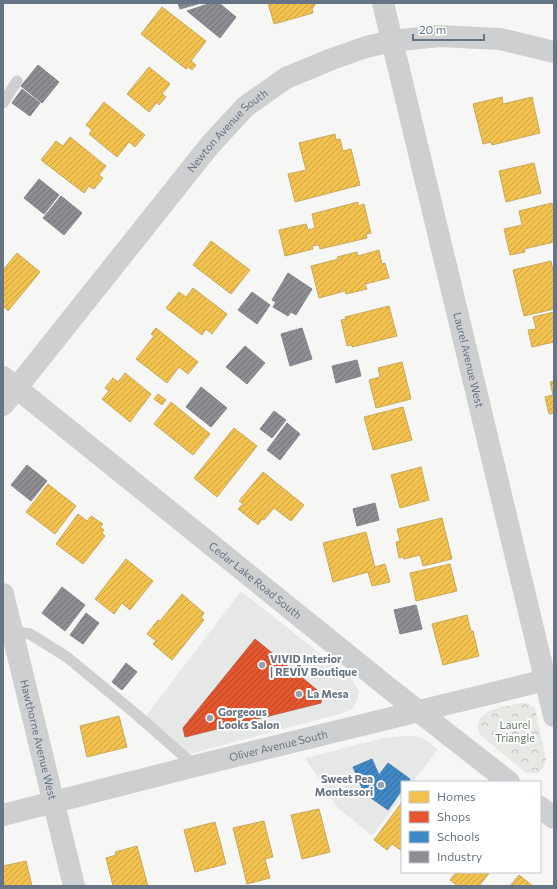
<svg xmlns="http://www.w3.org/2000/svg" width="557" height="889" viewBox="0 0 557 889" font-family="Commissioner,sans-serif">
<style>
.built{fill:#e6e8e7}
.park{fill:url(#park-crowns)}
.homes{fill:url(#homes-hatch);stroke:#c8aa5e}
.shops{fill:url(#shops-hatch);stroke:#be6048}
.schools{fill:url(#schools-hatch);stroke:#4b82b2}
.industry{fill:url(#industry-hatch);stroke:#82868e}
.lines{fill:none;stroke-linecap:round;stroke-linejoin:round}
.service{stroke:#cecfd0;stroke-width:11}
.minor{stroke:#cecfd0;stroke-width:22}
.tertiary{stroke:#cecfd0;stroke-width:22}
.poi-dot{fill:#99a2ac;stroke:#fff;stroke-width:1.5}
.labels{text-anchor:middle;stroke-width:4;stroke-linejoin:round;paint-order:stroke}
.street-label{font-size:11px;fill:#677484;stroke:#fff}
.poi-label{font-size:11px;font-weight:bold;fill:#677484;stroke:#fff;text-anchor:start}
.park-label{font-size:11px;fill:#687b65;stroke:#fff}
</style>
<defs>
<pattern id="park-crowns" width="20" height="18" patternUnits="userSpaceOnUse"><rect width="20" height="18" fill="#e6e9e3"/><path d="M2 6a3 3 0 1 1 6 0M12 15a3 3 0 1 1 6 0" fill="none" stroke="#bec1be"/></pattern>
<pattern id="homes-hatch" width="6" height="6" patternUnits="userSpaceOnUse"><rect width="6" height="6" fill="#f2c14e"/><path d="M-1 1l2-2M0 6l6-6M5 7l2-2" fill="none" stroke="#c8a146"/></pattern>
<pattern id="shops-hatch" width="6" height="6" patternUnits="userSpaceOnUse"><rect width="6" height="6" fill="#e4572e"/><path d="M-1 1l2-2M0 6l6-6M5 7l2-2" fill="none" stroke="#b34a2c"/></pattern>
<pattern id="schools-hatch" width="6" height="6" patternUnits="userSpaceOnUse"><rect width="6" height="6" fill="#3f88c5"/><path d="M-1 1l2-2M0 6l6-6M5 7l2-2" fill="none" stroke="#376f9e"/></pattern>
<pattern id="industry-hatch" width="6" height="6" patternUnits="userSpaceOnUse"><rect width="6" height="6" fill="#8d8d92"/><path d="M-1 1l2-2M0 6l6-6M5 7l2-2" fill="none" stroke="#727278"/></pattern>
</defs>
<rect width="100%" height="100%" fill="#f6f6f5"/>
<g class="built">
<path d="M241 591 352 679 359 692 357 701 353 708 343 713 189 754 146 716Z"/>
<path d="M403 736H415L426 740 438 749 413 782H402V796L372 836 337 807 305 758 384 738Z"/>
</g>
<path class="park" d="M522 703 529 704 535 708 546 760C543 772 537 776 525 772L480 735C479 732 477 728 478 725 480 708 508 706 522 703Z"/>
<g class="homes">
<path d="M268 3H316L312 9 313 13 274 24Z"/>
<path d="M162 7 206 41 191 61 196 65 192 70 188 67 186 69 141 34Z"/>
<path d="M149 67 170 84 162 94 166 97 159 105 157 102 149 112 127 94Z"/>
<path d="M502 97 503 104 532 97 540 133 492 145 491 142 483 144 473 104Z"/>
<path d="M104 102 145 135 135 147 129 142 117 157 89 134 92 130 86 125Z"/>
<path d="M335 134 336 140 340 139 343 151 351 149 360 185 295 202 288 174 306 170 299 143Z"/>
<path d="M70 137 106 166 99 175 103 178 94 189 89 186 84 193 41 160 56 141 63 146Z"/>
<path d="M534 163 541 193 506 202 499 171Z"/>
<path d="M358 202V206L364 204 371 233 366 234 367 238 320 249 319 245 312 246 313 249 285 256 279 230 306 224 308 230 315 228 312 214Z"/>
<path d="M552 203 554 212V242L524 249 525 252 510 255 504 229 522 225 519 211Z"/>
<path d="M211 241 250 270 231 294 193 265Z"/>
<path d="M379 250 382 264 385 263 389 278 365 284 367 289 346 294 345 291 319 298 311 266 338 259 337 257 357 252 358 256Z"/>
<path d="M17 253 40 272 8 311 3 306V270Z"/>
<path d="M551 261 554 275V309L524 316 513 270Z"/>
<path d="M193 288 227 314 212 334 206 329 202 335 166 308 179 292 186 297Z"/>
<path d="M389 306 397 336 352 347V345L347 346 341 320 346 319 345 317Z"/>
<path d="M554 312V342L532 347 528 330 536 329 533 317Z"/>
<path d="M156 328 198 362 188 374 179 367 167 383 136 359 154 336 151 334Z"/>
<path d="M402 362 411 399 376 408 369 380 380 377 378 368Z"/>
<path d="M125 373 151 394 130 422 102 399 109 391 105 388 113 378 118 382Z"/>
<path d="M554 381V413L549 414 545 397 553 395 550 382Z"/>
<path d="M158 394 166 400 162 405 154 399Z"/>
<path d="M171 402 210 434 193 455 154 424Z"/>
<path d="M403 407 412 440 373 450 364 417Z"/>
<path d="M234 428 257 446 217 497 194 478Z"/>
<path d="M421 467 429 500 400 508 391 475Z"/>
<path d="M263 472 304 505 291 521 274 508 264 520 262 519 258 525 238 509 243 504 239 501Z"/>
<path d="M48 484 76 506 55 534 26 512Z"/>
<path d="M78 514 87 521 91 516 103 524 100 527 104 530 102 533 105 536 83 564 56 544Z"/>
<path d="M442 518 452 559 423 566 420 555 404 559 403 557 399 558 396 542 400 541 397 529Z"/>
<path d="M366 532 375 567 385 564 390 582 372 586 368 572 333 582 323 543Z"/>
<path d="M126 559 153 581 130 610 122 603 114 614 95 599Z"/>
<path d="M450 564 457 591 416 601 410 573Z"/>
<path d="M182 594 204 613 201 618 204 620 172 660 153 644 156 641 147 634 158 620 160 621Z"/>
<path d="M467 615 471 631H473L479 656 443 665 432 624Z"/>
<path d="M119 716 127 747 87 757 80 726Z"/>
<path d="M402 802V851L392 844 387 850 374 840Z"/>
<path d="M319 809 330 852 302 859 291 815Z"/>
<path d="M264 821 273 857 265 859 270 878 247 884 233 828Z"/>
<path d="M215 822 226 864 195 872 184 830Z"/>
<path d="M137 846 148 886H113L106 858 116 855 115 852Z"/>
<path d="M26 861 32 886H3V866Z"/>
<path d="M456 872H490L479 886H458L450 880Z"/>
<path d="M519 875 533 886H510Z"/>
</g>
<path class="shops" d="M255 639 322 694 321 703 185 737 183 728Z"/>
<path class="schools" d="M372 759 379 775 388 763 410 779 408 782H402V790L388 810 364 793 365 790 362 788 353 767Z"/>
<g class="industry">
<path d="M178 3H201L180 9Z"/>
<path d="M211 3H219L236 17 220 38 187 11Z"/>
<path d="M38 65 59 82 42 103 21 86Z"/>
<path d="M22 89 40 103 30 116 12 103Z"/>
<path d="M39 179 59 195 44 214 24 198Z"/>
<path d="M61 196 82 213 64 235 43 218Z"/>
<path d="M288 273 312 289 296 315 291 312 288 316 273 307 276 302 272 300Z"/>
<path d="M252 292 270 305 257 324 238 310Z"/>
<path d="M302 328 312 359 290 366 281 334Z"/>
<path d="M245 346 265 363 247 384 226 367Z"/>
<path d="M357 360 361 376 336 383 332 366Z"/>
<path d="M201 387 227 408 211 427 186 407Z"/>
<path d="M274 411 286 420 272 438 260 429Z"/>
<path d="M287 423 300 434 280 460 267 450Z"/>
<path d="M27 465 47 481 31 501 11 485Z"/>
<path d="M375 503 379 520 357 526 353 509Z"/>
<path d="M62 587 85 605 65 631 42 613Z"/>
<path d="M416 605 422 629 400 634 394 610Z"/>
<path d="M86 613 99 623 83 644 70 635Z"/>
<path d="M126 663 137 672 122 690 112 682Z"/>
</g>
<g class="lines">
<g class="service">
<path d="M3 103 17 81"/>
<path d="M9 632 12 631 30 634 67 657 137 715 195 766"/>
</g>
<g class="minor">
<path id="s1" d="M383 3 554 716"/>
<path id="s2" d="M3 405 210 145 245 107 286 78 332 59 366 47 392 41 439 36 500 39 554 52"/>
<path id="s3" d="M3 594 74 886"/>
<path id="s4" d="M3 815 195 766 554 678"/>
</g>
<g class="tertiary">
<path id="s5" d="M3 377 390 689 509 782"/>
<path d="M540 807 554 818"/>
</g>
</g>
<g class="poi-dot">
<circle cx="262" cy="665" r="4"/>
<circle cx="299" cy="694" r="4"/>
<circle cx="210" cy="718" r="4"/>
<circle cx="381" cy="785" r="4"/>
</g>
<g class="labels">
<g class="street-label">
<text dy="4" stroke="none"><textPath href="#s2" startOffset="355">Newton Avenue South</textPath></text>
<text dy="4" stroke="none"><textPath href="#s1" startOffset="367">Laurel Avenue West</textPath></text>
<text dy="4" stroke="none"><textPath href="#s5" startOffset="324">Cedar Lake Road South</textPath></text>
<text dy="4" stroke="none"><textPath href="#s3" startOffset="150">Hawthorne Avenue West</textPath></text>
<text dy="4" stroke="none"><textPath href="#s4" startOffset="284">Oliver Avenue South</textPath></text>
</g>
<g class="poi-label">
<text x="270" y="663">VIVID Interior<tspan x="270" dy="13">| REVĪV Boutique</tspan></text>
<text x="307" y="698">La Mesa</text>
<text x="218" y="716">Gorgeous<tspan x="218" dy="13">Looks Salon</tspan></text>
<text x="373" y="783" text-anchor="end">Sweet Pea<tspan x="373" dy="13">Montessori</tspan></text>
</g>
<g class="park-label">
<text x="515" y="729">Laurel<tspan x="515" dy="13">Triangle</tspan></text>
</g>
</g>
<rect width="557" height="889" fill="none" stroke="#677484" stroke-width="8"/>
<rect x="401" y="781" width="140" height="92" fill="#ffffff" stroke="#c2c7ce"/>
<rect x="409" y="791" width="20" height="12" fill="#f2c14e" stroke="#c2c7ce"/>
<text x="437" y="801" font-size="12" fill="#677484">Homes</text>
<rect x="409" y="811" width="20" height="12" fill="#e4572e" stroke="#c2c7ce"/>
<text x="437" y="821" font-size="12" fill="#677484">Shops</text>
<rect x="409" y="831" width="20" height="12" fill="#3f88c5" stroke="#c2c7ce"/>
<text x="437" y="841" font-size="12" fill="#677484">Schools</text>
<rect x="409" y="851" width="20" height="12" fill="#8d8d92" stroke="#c2c7ce"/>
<text x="437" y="861" font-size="12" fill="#677484">Industry</text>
<path d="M413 34v6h71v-6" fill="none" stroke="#677484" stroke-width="2"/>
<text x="419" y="34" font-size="12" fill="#677484" stroke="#ffffff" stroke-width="3" paint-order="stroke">20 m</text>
</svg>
